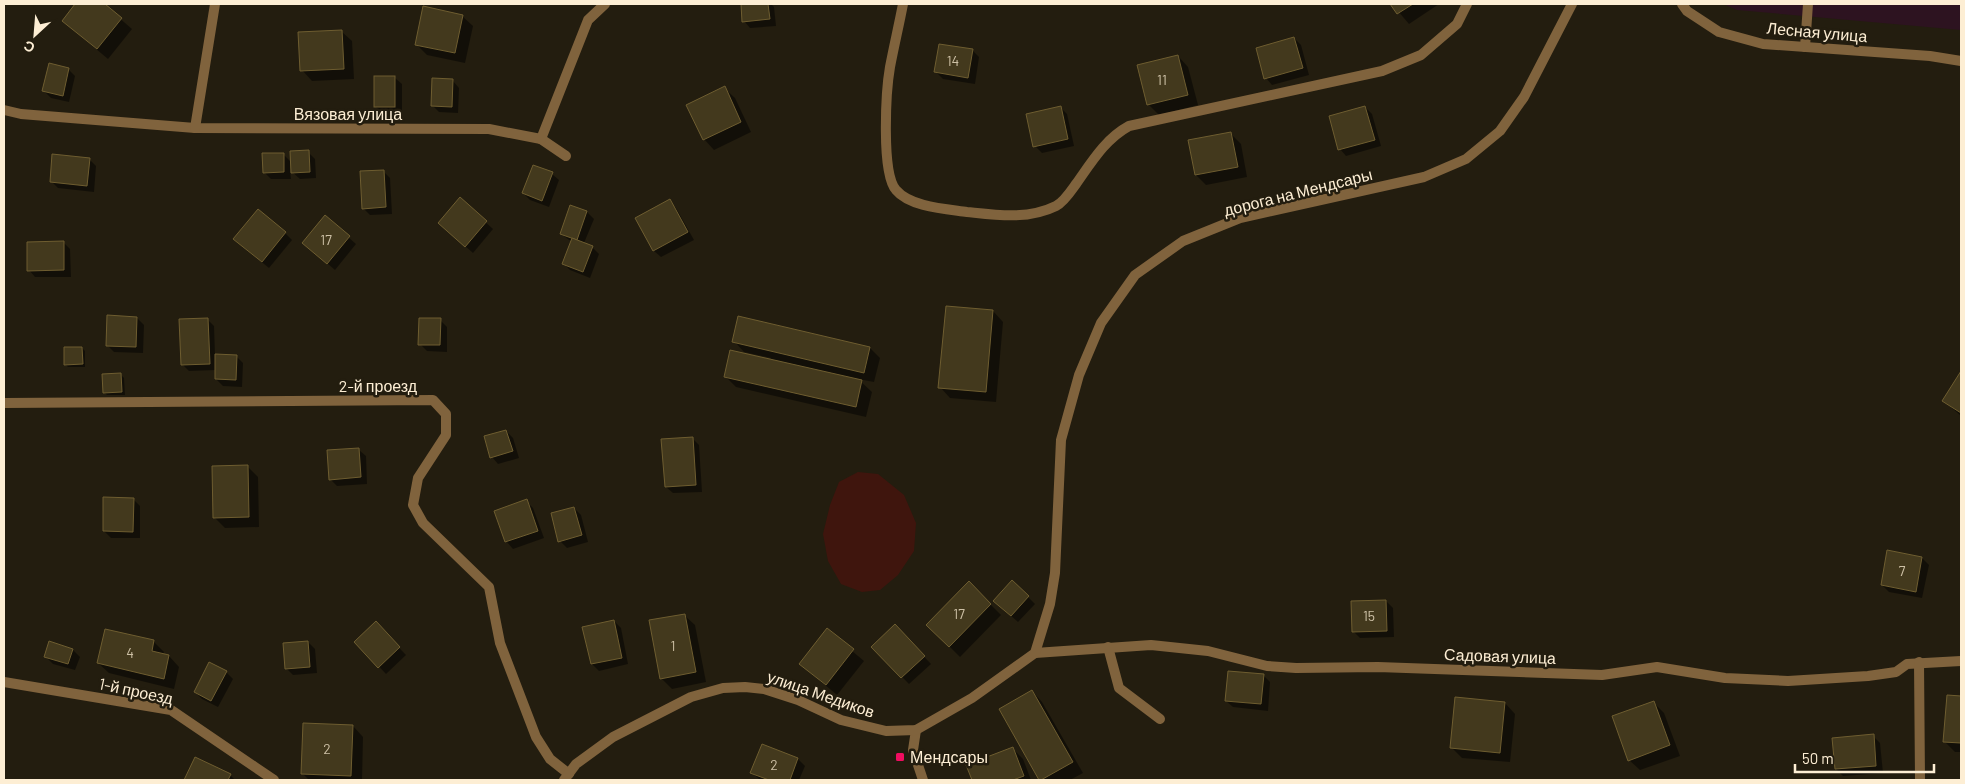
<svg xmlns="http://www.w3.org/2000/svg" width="1965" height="784" viewBox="0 0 1965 784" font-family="Barlow,sans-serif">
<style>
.green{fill:#2d1320}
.water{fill:#3f150d}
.shadow{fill:#0007}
.building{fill:#43391d;stroke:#6e5d30}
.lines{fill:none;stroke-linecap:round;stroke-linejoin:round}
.lane{stroke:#80633d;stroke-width:10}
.street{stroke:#80633d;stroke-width:10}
.poi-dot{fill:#f00d60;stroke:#231d0f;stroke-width:2}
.labels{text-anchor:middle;stroke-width:5;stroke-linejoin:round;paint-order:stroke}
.number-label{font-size:14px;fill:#cec1a6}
.street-label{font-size:16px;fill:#fdeed4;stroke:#231d0f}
.poi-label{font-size:16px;fill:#fdeed4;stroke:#231d0f;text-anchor:start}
</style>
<rect width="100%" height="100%" fill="#231d0f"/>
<path class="green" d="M1723 4H1961V30L1737 10Z"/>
<path class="water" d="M858 472 878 474 904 495 916 523 914 551 898 575 880 590 862 592 841 584 828 561 823 534 830 505 839 482Z"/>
<g class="shadow">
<path d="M77 4H103L132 29 108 59 63 21Z"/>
<path d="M742 4H771L774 7 776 26 750 28 744 21Z"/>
<path d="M1392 4H1439L1409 24Z"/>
<path d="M462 16 473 26 465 63 427 55 416 44Z"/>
<path d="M341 31 352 41 354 79 312 81 302 70Z"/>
<path d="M1294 38 1301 45 1309 75 1272 85 1266 78Z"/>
<path d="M972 50 979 57 975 84 943 79 936 72Z"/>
<path d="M1178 56 1188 67 1198 105 1159 115 1148 104Z"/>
<path d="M68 69 75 76 69 102 51 98 44 91Z"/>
<path d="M395 78 402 84V113H382L375 106Z"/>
<path d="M453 81 459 88 458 113 439 112 432 105Z"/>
<path d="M724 88 735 98 751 132 714 150 704 139Z"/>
<path d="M1060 107 1067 114 1074 146 1042 153 1035 146Z"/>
<path d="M1365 107 1372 114 1381 146 1346 156 1340 149Z"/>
<path d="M1230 133 1241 144 1247 177 1206 185 1196 175Z"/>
<path d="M308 152 315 159 316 178 300 179 290 170 291 179H271L264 172 283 154 292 163Z"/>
<path d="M89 159 96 166 94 192 58 188 51 181Z"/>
<path d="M534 166 552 174 559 180 549 207 530 200 523 193Z"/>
<path d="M383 171 390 178 392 214 370 215 363 208Z"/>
<path d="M460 199 493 229 473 253 446 229Z"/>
<path d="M669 201 676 208 694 240 661 257 654 251 637 219Z"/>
<path d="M571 206 587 212 594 219 584 243 592 247 599 254 590 278 570 270 563 263 572 242 561 234Z"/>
<path d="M325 217 356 244 335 270 304 243Z"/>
<path d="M285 233 292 240 269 268 242 246Z"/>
<path d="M63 242 70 249 71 277H35L29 270Z"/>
<path d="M993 311 1003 322 996 402 950 398 940 387Z"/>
<path d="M137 318 144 325 143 353 114 352 107 345Z"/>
<path d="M207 319 214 326 215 355 236 356 243 363 242 387 223 386 216 379V370L189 371 182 364Z"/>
<path d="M440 320 447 327V352L427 351 420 344Z"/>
<path d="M734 341 870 348 880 358 874 382 858 379 872 392 866 417 736 387 725 376 770 361 771 358 744 352Z"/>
<path d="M82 348 85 351V367H68L65 364Z"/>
<path d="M1961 373V416L1944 401Z"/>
<path d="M121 375 124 378 125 395H107L104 392Z"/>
<path d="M506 431 513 438 519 458 498 464 492 457Z"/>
<path d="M692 438 699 445 702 492 673 493 666 487Z"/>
<path d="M359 450 366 456 367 484 337 486 330 479Z"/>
<path d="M248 467 258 477 259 527 225 528 214 517Z"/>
<path d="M133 499 140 506V538H111L104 531Z"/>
<path d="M526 501 533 508 544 538 513 549 507 542 496 512Z"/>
<path d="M574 508 581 515 588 542 567 548 560 541Z"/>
<path d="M1922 558 1929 565 1922 598 1889 592 1882 585Z"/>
<path d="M1012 581 1035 604 1018 622 1001 607Z"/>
<path d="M969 583 1001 615 960 657 928 625Z"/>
<path d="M1386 601 1393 608 1394 637 1360 638 1353 631Z"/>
<path d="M684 615 695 625 706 682 672 689 661 678Z"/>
<path d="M614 621 621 628 628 664 599 671 592 664Z"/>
<path d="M895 626 931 664 909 684 873 647Z"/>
<path d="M382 630 406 655 386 674 356 642Z"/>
<path d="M827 630 864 661 837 695 800 664Z"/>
<path d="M153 641 164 652 163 655 169 656 179 667 174 689 109 673 98 663Z"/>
<path d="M308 642 315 649 317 673 293 675 286 668Z"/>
<path d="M73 650 80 657 75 670 53 664 46 657Z"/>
<path d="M226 672 233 679 218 707 202 699 195 692Z"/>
<path d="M1263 675 1270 682 1268 711 1233 707 1226 701Z"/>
<path d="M1032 691 1042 702 1083 773 1070 780H1040L1000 709Z"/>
<path d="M1948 697 1961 698V752H1955L1944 741Z"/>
<path d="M1653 702 1664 713 1680 756 1640 770 1629 760Z"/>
<path d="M1505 703 1515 714 1510 762 1462 758 1451 747Z"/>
<path d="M353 726 363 737 362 780H309L302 773Z"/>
<path d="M1873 736 1880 743 1883 773 1843 776 1836 769Z"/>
<path d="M762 745 798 759 805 766 799 780 759 779 752 773Z"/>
<path d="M1012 748 1023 759 1031 780H973L967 765Z"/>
<path d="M196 759 230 775 235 780H185Z"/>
</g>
<g class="building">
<path d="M75 4H105L122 18 97 49 62 21Z"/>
<path d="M741 4H768L770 19 742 22Z"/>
<path d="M1390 4H1413L1397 14Z"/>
<path d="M423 6 463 15 455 53 415 45Z"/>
<path d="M342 30 344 69 300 71 298 32Z"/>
<path d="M1294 37 1303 68 1264 79 1256 48Z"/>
<path d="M939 44 973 49 968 78 934 72Z"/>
<path d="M1178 55 1188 95 1147 105 1137 65Z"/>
<path d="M49 63 69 68 63 96 42 91Z"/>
<rect x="374" y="76" width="21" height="31"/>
<path d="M432 78 453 79 452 107 431 106Z"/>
<path d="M725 86 741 122 703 140 686 105Z"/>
<path d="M1061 106 1068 139 1033 147 1026 114Z"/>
<path d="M1365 106 1375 140 1338 150 1329 116Z"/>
<path d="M1231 132 1238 167 1195 175 1188 140Z"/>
<path d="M309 150 310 172 291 173 290 151Z"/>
<path d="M262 153H284V172L263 173Z"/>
<path d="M52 154 90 158 87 186 50 182Z"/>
<path d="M533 165 553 172 542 201 522 193Z"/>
<path d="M384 170 386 207 362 209 360 171Z"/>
<path d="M460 197 487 221 465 247 438 223Z"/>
<path d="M670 199 688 232 653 251 635 218Z"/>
<path d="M570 205 587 211 577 240 560 234Z"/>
<path d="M258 209 286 232 262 262 233 239Z"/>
<path d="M325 215 350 236 327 264 302 243Z"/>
<path d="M572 238 593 246 583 272 562 264Z"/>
<path d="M64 241V270L27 271V242Z"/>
<path d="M946 306 993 310 986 392 938 388Z"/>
<path d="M107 315 137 317 136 347 106 346Z"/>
<path d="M738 316 870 347 864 373 732 342Z"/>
<path d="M208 318 210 364 181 365 179 319Z"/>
<path d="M419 318H441L440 345H418Z"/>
<path d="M64 347H82L83 364 64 365Z"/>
<path d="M730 350 862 380 856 407 724 377Z"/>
<path d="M215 354 237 355 236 380 215 379Z"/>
<path d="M1961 371V413L1942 401Z"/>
<path d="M121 373 122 392 103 393 102 374Z"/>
<path d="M506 430 513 451 490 458 484 436Z"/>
<path d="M693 437 696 485 665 487 661 439Z"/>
<path d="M359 448 361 477 329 480 327 450Z"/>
<path d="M248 465 249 517 213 518 212 466Z"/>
<path d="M103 497 134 498 133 532 103 531Z"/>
<path d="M527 499 538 531 505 542 494 511Z"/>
<path d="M574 507 582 535 558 542 551 513Z"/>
<path d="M1887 550 1922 557 1916 592 1881 585Z"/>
<path d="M1012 580 1029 596 1011 616 993 601Z"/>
<path d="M969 581 991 604 949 647 926 625Z"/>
<path d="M1386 600 1387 631 1352 632 1351 601Z"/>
<path d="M685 614 696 672 660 679 649 620Z"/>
<path d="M614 620 622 658 591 664 582 627Z"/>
<path d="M376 621 400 647 378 668 354 642Z"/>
<path d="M895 624 925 656 901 678 871 647Z"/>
<path d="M827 628 854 649 826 685 799 664Z"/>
<path d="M105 629 154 640 152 651 169 655 164 679 97 663Z"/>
<path d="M49 641 73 649 68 664 44 657Z"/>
<path d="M308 641 310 667 285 669 283 643Z"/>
<path d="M209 662 227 671 211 701 194 692Z"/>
<path d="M1228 671 1264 674 1261 704 1225 701Z"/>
<path d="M1032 690 1073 762 1041 780H1039L999 709Z"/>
<path d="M1947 695 1961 696V743L1943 742Z"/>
<path d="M1455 697 1505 702 1500 753 1450 748Z"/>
<path d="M1654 701 1670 745 1628 761 1612 716Z"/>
<path d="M303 723 353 725 351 776 301 774Z"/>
<path d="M1874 734 1876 766 1835 769 1832 738Z"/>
<path d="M762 744 798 758 790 780H769L750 773Z"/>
<path d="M1013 747 1024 776 1013 780H972L966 765Z"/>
<path d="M195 757 231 774 228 780H184Z"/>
</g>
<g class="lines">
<g class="lane">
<path d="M1805 47 1808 4"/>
<path d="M541 139 566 156"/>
<path d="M1108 647 1119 688 1160 719"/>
</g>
<g class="street">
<path d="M903 4C899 25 894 46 890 67 886 90 881 173 896 190 910 207 946 209 967 212 996 215 1028 220 1056 206 1064 202 1071 191 1076 184 1091 163 1105 139 1129 126L1382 71 1421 55 1457 24 1467 4"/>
<path d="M1682 4 1687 11 1719 32 1763 44 1930 56 1961 61"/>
<path d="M4 110 21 114 195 128 489 129 541 139 588 20 605 4"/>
<path d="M195 128 215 4"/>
<path d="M4 403 433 400 446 414V435L418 478 413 505 423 523 489 587 500 643 536 737 550 759 569 774"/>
<path d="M1035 653 1151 645 1208 651 1267 666 1296 668 1378 667 1602 675 1657 667 1725 678 1788 681 1868 676 1896 672 1907 664 1961 661"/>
<path d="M1919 662 1920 780"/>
<path d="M4 682 171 710 274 780"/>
<path d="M916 730 913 750 923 780"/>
<path d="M564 780 576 764 613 737 691 697 723 688 745 687 764 689 798 700 841 720 886 731 916 730 972 698 1035 653 1050 604 1055 573 1061 440 1079 375 1101 323 1135 275 1183 241 1240 218 1424 177 1466 159 1500 131 1524 97 1572 4"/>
</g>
</g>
<rect class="poi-dot" x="895" y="752" width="10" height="10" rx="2.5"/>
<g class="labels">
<g class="number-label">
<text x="953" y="66">14</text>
<text x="1162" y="85">11</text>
<text x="326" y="245">17</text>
<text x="1902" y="576">7</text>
<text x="959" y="619">17</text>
<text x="1369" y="621">15</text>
<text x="673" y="651">1</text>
<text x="130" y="658">4</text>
<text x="327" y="754">2</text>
<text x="774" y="770">2</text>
</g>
<g class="street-label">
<text transform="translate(1817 32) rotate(5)" y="6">Лесная улица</text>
<text x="348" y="120">Вязовая улица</text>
<text transform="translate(1298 192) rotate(-14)" y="6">дорога на Мендсары</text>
<text x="378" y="392">2-й проезд</text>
<text transform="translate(1500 656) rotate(2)" y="6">Садовая улица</text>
<text transform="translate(136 691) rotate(12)" y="6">1-й проезд</text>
<text transform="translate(821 694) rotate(19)" y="6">улица Медиков</text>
</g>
<g class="poi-label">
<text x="910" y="763">Мендсары</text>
</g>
</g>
<rect width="1965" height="784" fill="none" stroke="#fdeed4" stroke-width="10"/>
<g transform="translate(35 35) rotate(206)" stroke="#231d0f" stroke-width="4" paint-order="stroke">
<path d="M0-4L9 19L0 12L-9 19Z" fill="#fdeed4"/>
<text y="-8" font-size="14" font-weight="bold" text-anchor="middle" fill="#fdeed4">С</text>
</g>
<path d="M1795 764v8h139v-8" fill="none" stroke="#fdeed4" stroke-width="2.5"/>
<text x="1802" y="764" font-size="15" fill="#fdeed4" stroke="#231d0f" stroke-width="4" paint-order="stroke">50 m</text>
</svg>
